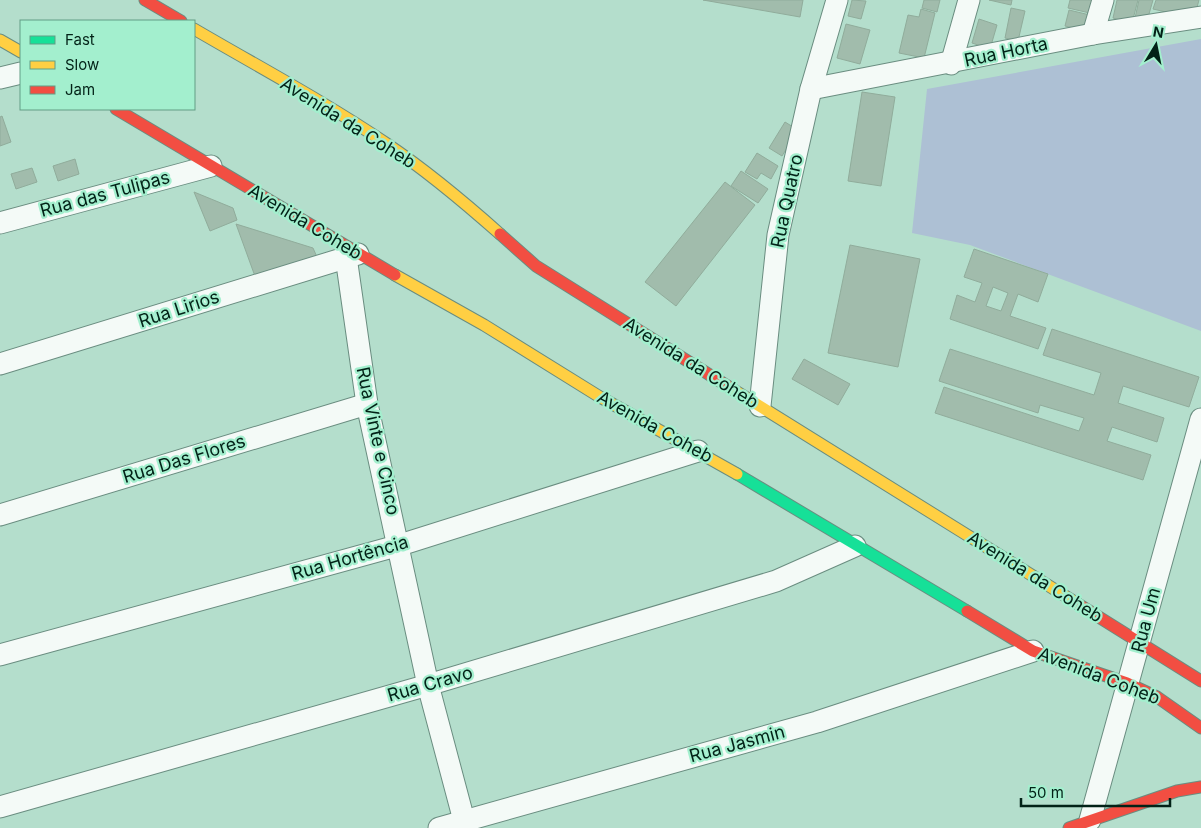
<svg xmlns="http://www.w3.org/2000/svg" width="1201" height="828" viewBox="0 0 1201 828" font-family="Inter,sans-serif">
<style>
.green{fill:#adc0d4}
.building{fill:#a1bcac;stroke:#90ac9b;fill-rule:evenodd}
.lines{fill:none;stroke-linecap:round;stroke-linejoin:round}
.street-casing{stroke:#6a8d80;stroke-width:23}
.fast-casing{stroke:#6a8d80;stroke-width:13}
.slow-casing{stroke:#6a8d80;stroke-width:13}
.jam-casing{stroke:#6a8d80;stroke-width:13}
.street{stroke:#f4faf7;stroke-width:21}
.fast{stroke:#16e098;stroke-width:11}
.slow{stroke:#ffcf43;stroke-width:11}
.jam{stroke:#f24e42;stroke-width:11}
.labels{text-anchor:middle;stroke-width:4.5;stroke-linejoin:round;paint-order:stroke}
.street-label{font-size:18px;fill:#022217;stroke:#a3efce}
</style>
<rect width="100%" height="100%" fill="#b4decc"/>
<path class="green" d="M1201 39V331L970 245 912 233 927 89Z"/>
<g class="building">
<path d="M703 0H803L800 17Z"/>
<path d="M852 0 866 1 861 19 848 16Z"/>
<path d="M924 0H940L937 12 922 8Z"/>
<path d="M989 0H1012L1011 5Z"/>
<path d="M1070 0H1097L1094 14 1068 8Z"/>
<path d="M1117 0H1138L1132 23 1113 18Z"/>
<path d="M1139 0H1153L1147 21 1135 18Z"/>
<path d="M1156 0H1199L1196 11 1179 15 1153 9Z"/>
<path d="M1011 8 1025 11 1018 41 1005 38Z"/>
<path d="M921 9 935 13 924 58 899 53 908 15 919 17Z"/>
<path d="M1069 10 1094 16 1090 32 1065 26Z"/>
<path d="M979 19 997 25 990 49 972 43Z"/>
<path d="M846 24 870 30 860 64 837 58Z"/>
<path d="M862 92 895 97 881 186 848 181Z"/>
<path d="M2 116 11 142 0 146V117Z"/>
<path d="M785 122 798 130 782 156 769 148Z"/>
<path d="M757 153 778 166 771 179 761 173 757 179 745 172Z"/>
<path d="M75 159 79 174 58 181 53 166Z"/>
<path d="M32 168 37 182 16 189 11 174Z"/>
<path d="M741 171 768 189 758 203 731 186Z"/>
<path d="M725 182 755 205 676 306 645 282Z"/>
<path d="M194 192 233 208 237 220 210 231Z"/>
<path d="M236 224 313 248 317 257 256 279Z"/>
<path d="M850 245 920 259 898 367 828 353Z"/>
<path d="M974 249 1048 274 1038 302 1018 294 1010 316 1046 328 1038 349 950 319 957 295 975 302 982 283 964 277ZM993 287 1008 293 1001 311 986 306Z"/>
<path d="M1052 329 1199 377 1189 407 1123 386 1118 403 1164 418 1157 442 1112 427 1107 441 1151 455 1143 480 935 413 944 387 1079 431 1084 418 1040 405 1038 413 939 381 950 349 1094 395 1101 373 1043 355Z"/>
<path d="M804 359 850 384 838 405 792 379Z"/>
</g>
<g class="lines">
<g class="street-casing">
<g id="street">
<path d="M1093 34 1103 0"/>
<path d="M951 64 969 0"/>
<path d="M0 78 21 73"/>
<path d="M811 89 1093 34 1201 17"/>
<path d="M0 223 211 166"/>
<path d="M346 257 367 404 428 685 466 828"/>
<path d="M0 364 358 254"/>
<path d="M760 406 778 235 811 89 837 0"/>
<path d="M0 515 367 404"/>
<path d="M0 655 400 545 698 451"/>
<path d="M0 807 428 685 776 581 855 546"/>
<path d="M1090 820 1201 419"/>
<path d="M439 828 817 722 1033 651"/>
</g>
</g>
<g class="fast-casing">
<path id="fast" d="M737 474 967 611"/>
</g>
<g class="slow-casing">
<g id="slow">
<path d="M194 29C259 67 325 102 387 144 427 171 464 202 500 234"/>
<path d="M0 40 21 52"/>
<path d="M395 275 484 325 600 397 737 474"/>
<path d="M729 387 1078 604"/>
</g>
</g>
<g class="jam-casing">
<g id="jam">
<path d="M145 0 181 21"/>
<path d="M116 109 395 275"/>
<path d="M500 234 536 266 729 387"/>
<path d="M1078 604 1201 681"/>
<path d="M967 611 1033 651 1127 683 1157 697 1201 728"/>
<path d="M1069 828 1177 791 1201 787"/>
</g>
</g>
<use href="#street" class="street"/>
<use href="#fast" class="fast"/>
<use href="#slow" class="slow"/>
<use href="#jam" class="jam"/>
</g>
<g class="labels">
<g class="street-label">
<text transform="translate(1006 52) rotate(-12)" y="6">Rua Horta</text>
<text transform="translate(348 123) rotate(32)" y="6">Avenida da Coheb</text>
<text transform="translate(105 194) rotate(-15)" y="6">Rua das Tulipas</text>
<text transform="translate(787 201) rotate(-78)" y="6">Rua Quatro</text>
<text transform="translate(305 222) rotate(31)" y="6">Avenida Coheb</text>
<text transform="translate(179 309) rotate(-18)" y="6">Rua Lirios</text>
<text transform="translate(691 363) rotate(32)" y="6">Avenida da Coheb</text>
<text transform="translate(655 427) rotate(29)" y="6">Avenida Coheb</text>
<text transform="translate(378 441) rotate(78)" y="6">Rua Vinte e Cinco</text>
<text transform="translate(184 459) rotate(-17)" y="6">Rua Das Flores</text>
<text transform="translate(350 558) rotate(-16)" y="6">Rua Hortência</text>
<text transform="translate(1035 577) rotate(32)" y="6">Avenida da Coheb</text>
<text transform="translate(1146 620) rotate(-75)" y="6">Rua Um</text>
<text transform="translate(1099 676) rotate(21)" y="6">Avenida Coheb</text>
<text transform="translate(430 684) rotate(-16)" y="6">Rua Cravo</text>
<text transform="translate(737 744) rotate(-15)" y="6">Rua Jasmin</text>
</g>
</g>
<rect x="20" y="20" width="175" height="90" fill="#a3efce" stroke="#639d85"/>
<rect x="30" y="36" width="25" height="8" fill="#16e098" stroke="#639d85"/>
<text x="65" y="45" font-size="15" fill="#022217">Fast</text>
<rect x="30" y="61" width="25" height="8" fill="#ffcf43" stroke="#639d85"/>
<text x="65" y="70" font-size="15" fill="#022217">Slow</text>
<rect x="30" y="86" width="25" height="8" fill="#f24e42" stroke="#639d85"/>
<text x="65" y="95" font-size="15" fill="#022217">Jam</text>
<g transform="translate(1156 45) rotate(10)" stroke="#a3efce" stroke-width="4" paint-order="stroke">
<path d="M0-4L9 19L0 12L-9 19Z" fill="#022217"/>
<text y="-8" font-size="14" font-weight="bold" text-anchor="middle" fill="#022217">N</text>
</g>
<path d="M1021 798v8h149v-8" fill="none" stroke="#022217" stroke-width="2.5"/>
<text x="1028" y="798" font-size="15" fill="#022217" stroke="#a3efce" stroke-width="4" paint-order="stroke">50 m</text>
</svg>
